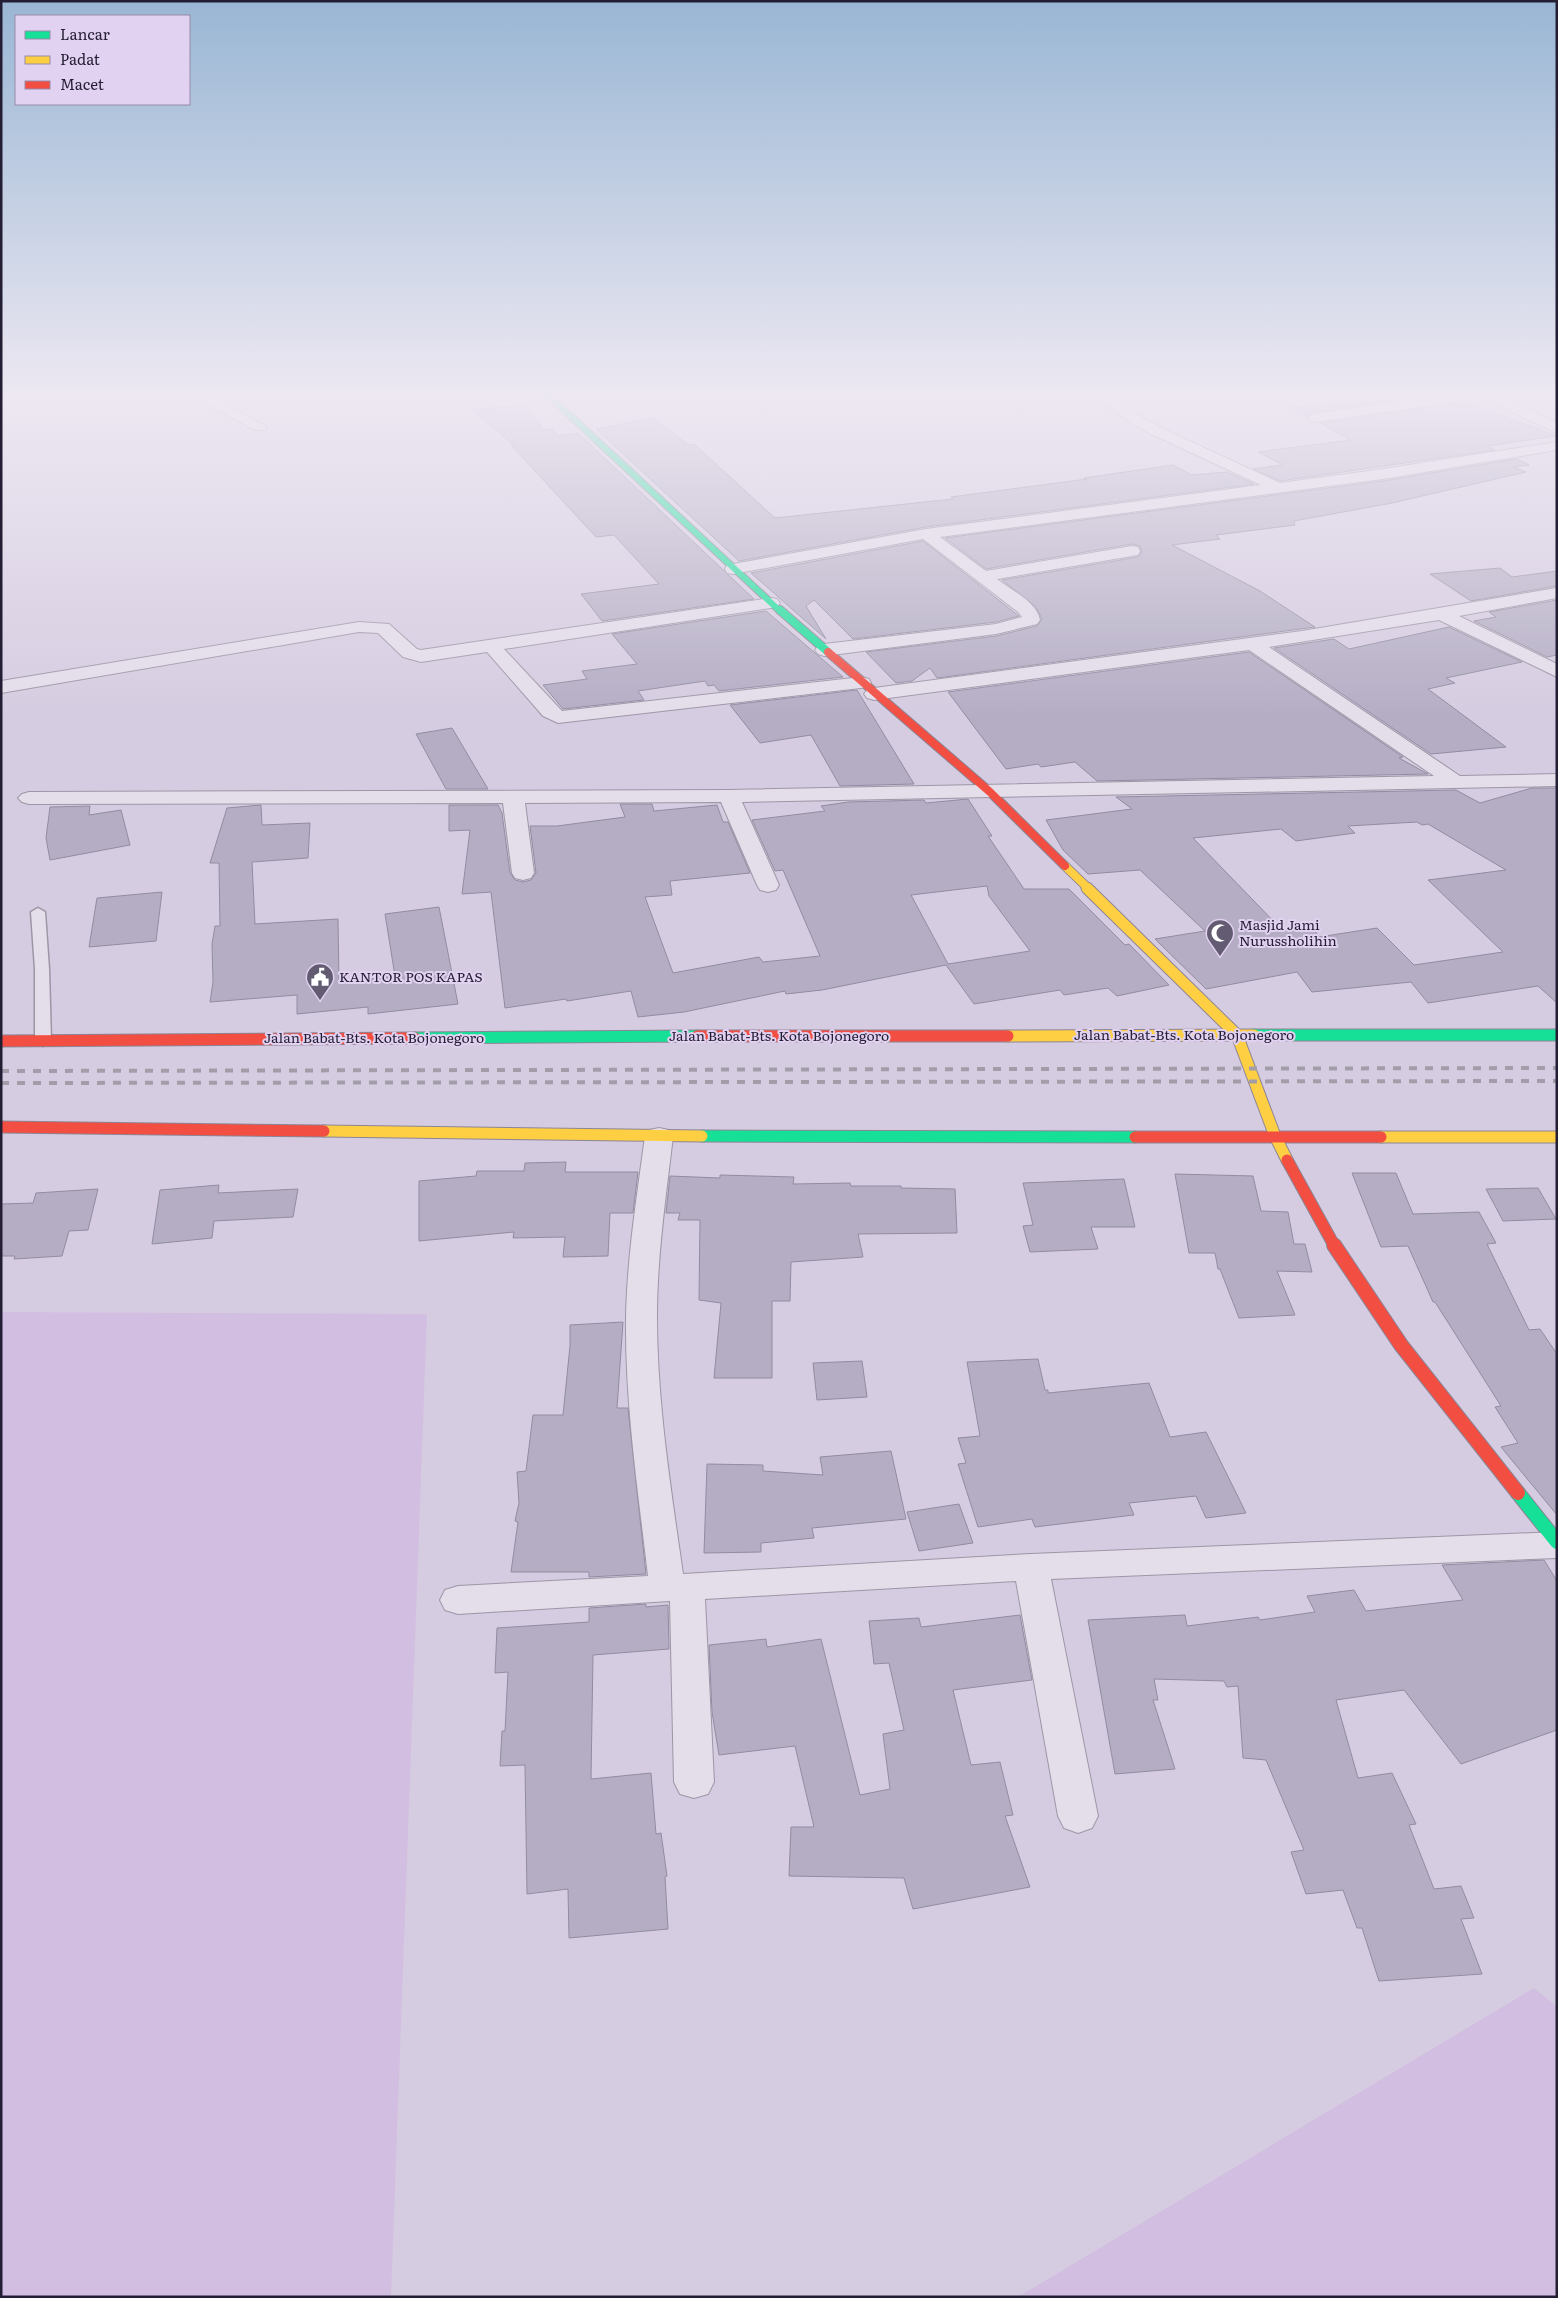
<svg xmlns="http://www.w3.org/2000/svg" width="1558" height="2298" viewBox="0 0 1558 2298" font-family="Literata,serif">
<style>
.farmland{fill:#d2bee0}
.building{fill:#b4adc4;stroke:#928ca1;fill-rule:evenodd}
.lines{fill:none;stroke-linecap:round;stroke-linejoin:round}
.lane-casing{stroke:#9c96a6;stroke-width:3}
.street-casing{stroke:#9c96a6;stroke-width:2}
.fast-far3-casing{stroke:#8c8596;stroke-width:8}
.fast-far2-casing{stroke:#8c8596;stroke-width:10}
.fast-far1-casing{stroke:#8c8596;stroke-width:13}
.fast-casing{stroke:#8c8596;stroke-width:16}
.slow-far1-casing{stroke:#8c8596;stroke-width:10}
.slow-casing{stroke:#8c8596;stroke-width:13}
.jam-far2-casing{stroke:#8c8596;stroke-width:10}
.jam-far1-casing{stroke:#8c8596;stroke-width:13}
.jam-casing{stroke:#8c8596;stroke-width:16}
.lane{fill:#e4ddea;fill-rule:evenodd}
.street{fill:#e4ddea;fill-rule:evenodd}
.fast-far3{stroke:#16e098;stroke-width:6}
.fast-far2{stroke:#16e098;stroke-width:8}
.fast-far1{stroke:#16e098;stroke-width:11}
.fast{stroke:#16e098;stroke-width:14}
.slow-far1{stroke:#ffcf43;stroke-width:8}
.slow{stroke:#ffcf43;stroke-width:11}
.jam-far2{stroke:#f24e42;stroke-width:8}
.jam-far1{stroke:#f24e42;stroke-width:11}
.jam{stroke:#f24e42;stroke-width:14}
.rail{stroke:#a29da9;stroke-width:4;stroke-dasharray:8 8;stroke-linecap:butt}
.labels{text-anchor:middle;stroke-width:4;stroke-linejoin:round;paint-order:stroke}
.poi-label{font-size:14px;fill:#241e34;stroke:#e2d2f2;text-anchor:start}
.street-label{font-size:14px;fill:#241e34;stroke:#e2d2f2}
</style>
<rect width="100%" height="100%" fill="#d6cce1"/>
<g class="farmland">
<path d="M1 1312 427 1314 391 2297H1Z"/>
<path d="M1534 1988 1557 2007V2297H1018Z"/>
</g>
<g class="building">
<path d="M1405 395H1432L1314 412 1307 416 1292 408Z"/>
<path d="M1467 402 1557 436 1487 446 1495 450 1280 481 1253 469 1283 465 1258 452 1350 440 1320 423Z"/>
<path d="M525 405 544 430 552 429 559 436 578 433 754 599 602 621 581 594 659 584 614 535 596 537 511 445H514L472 410Z"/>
<path d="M654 418 688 445 694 444 775 518 953 499 951 497 1087 479 1084 478 1173 465 1192 475 1227 472 1254 484 926 527 739 561 596 429Z"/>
<path d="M1516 459 1529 465 1513 467 1526 472 1392 503 1294 521 1295 525 1216 535 1220 539 1172 545 1260 591 1315 627 937 678 930 668 912 681 896 683 866 652 996 636 1037 626 1042 619 1036 607 1002 580 1138 557 1142 552 1140 546 1132 544 986 569 945 538 1383 481Z"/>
<path d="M923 541 1019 616 996 622 853 639 814 600 806 606 826 639 751 573Z"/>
<path d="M1500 568 1512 577 1557 571V586L1471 601 1430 574Z"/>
<path d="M1557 600V655L1547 657 1474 621 1496 617 1489 612Z"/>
<path d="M766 611 843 677 719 691 714 685 708 686 705 681 638 691 644 700 563 709 543 685 587 679 582 671 637 664 612 634Z"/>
<path d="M1449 627 1522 662 1446 678 1455 683 1428 689 1506 747 1431 754 1274 648 1334 639 1349 649Z"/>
<path d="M1249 652 1403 757 1399 758 1428 774 1097 781 1075 762 1041 767 1038 764 1006 769 948 692Z"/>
<path d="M857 690 914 784 840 786 811 735 760 743 730 705Z"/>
<path d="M452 728 488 789H446L416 734Z"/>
<path d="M1532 788H1557V1003L1538 986 1428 1003 1411 982 1312 992 1297 972 1206 989 1155 939 1205 931 1140 870 1088 874 1063 850 1046 820 1132 809 1116 797 1456 790 1480 803ZM1417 822 1422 825 1428 824 1506 870 1428 880 1503 952 1414 965 1377 928 1319 937 1313 928 1282 930 1193 838 1281 829 1296 841 1355 833 1348 826Z"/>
<path d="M968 799 992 836H988L1024 889H1069L1125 945 1129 944 1169 985 1117 996 1108 988 1064 995 1060 990 974 1004 946 965 822 990 786 994 785 991 684 1012 638 1017 631 991 567 1001 566 999 505 1008 491 892 462 894 470 830 449 831V805H498L502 813 510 873 515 880 523 882 531 880 536 873 530 826H557L625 817 620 804H652L654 811 717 805 723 822H728L750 873 670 881 672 895 645 897 673 973 759 957 763 962 820 956 783 870 775 871 752 820 825 811 821 806 848 802 924 800 926 803ZM987 886 989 896 1030 951 948 964 911 895Z"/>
<path d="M261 805 262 825 310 823 308 858 252 862 255 924 338 919 339 983 395 976 385 914 439 907 458 1004 368 1014V1007L297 1014V995L210 1002 213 982 212 944 215 926H220L219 863H210L227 808Z"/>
<path d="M90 806 89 815 121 810 130 845 50 860 46 838 50 807Z"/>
<path d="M162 892 156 941 89 947 97 898Z"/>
<path d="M566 1162 565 1172H638L633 1213H610L608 1256 563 1257 565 1237 513 1238 514 1232 419 1241V1181L476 1176 477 1171H524L525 1163Z"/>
<path d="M1352 1173H1396L1413 1214 1479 1212 1496 1243 1487 1244 1529 1330 1540 1329 1557 1354V1515L1501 1447 1518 1443 1495 1407 1501 1406 1435 1302H1433L1408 1246 1381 1247Z"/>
<path d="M1175 1174 1253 1176 1261 1211 1288 1212 1294 1244H1305L1312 1272 1277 1271 1295 1315 1239 1318 1220 1269H1218L1215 1253H1189Z"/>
<path d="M720 1175 794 1177 793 1184 850 1183 851 1186H901V1188L955 1189 957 1233 858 1234 863 1257 791 1262 790 1301H772V1378H714L721 1303 699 1300 700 1220H678L680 1213H666L670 1176 720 1178Z"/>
<path d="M1124 1179 1135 1227H1091L1098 1249 1030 1252 1023 1226 1033 1225 1023 1183Z"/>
<path d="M219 1185 218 1193 298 1189 293 1217 214 1221 212 1238 152 1244 160 1190Z"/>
<path d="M1538 1188 1556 1219 1503 1221 1486 1189Z"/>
<path d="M98 1189 88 1230 69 1231 62 1256 14 1259 15 1256H1V1204L33 1203 36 1193Z"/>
<path d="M623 1322 617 1408H628L646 1574 589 1577V1572H511L518 1522 515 1521 519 1503 517 1472 526 1471 533 1415H563L570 1346V1325Z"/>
<path d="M1038 1359 1045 1390H1048V1393L1149 1383 1170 1437 1206 1432 1246 1513 1206 1518 1196 1496 1129 1503 1134 1515 1035 1527 1032 1519 978 1527 958 1464 966 1463 958 1438 980 1436 967 1362Z"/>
<path d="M862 1361 867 1397 817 1400 813 1363Z"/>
<path d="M891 1451 906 1519 812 1528 814 1538 761 1543V1552L704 1553 707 1464 763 1465V1471L823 1475 820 1457Z"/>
<path d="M959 1504 973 1543 919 1551 907 1512Z"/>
<path d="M1544 1560 1557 1581V1730L1461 1764 1404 1690 1336 1700 1358 1778 1392 1773 1416 1824 1409 1825 1434 1889 1461 1886 1474 1918 1461 1919 1482 1974 1379 1981 1362 1928H1357L1343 1890 1306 1894 1291 1852 1304 1850 1266 1760 1243 1758 1238 1686 1227 1687 1224 1681 1154 1679 1158 1700H1153L1175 1769 1115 1774 1088 1620 1185 1615 1187 1626 1258 1617 1260 1620 1315 1612 1307 1596 1354 1590 1366 1611 1463 1600 1442 1565Z"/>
<path d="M646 1604V1607L668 1605 669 1649 593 1655 591 1779 651 1773 656 1834 661 1833 667 1876 665 1877 668 1929 569 1938 568 1889 527 1894 525 1765 500 1766 502 1731H505L508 1672 495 1673 497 1628 589 1622V1608Z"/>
<path d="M1020 1615 1032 1680 953 1690 971 1765 1000 1762 1013 1815 1005 1816 1030 1887 913 1909 904 1878 789 1876 791 1827H814L795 1746 719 1755 712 1712 709 1645 766 1639 767 1647 821 1639 860 1795 890 1789 883 1734 904 1730 889 1663 874 1664 869 1621 919 1618 921 1627Z"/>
</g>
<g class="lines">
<g class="lane-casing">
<path id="lane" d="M38 908 45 912 49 969 51 1041 43 1046 35 1041V969L31 912Z"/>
</g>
<g class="street-casing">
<g id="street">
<path d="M190 395H208L267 427 265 430H255Z"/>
<path d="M1096 395H1112L1141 417 1159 427 1280 483 1383 469 1557 442V450L1383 479 940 537 986 571 1132 546 1138 547 1140 551 1138 555 1132 556 997 579C1011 590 1037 602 1040 620L1037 624 996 634 824 656 818 654 815 650 818 646 824 644 996 624 1022 617 1018 612 923 539 733 574 727 573 725 569 727 565 733 564 926 529 1261 485 1149 433 1131 423Z"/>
<path d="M1447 395H1498L1557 423V433L1482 398 1314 422 1307 418 1314 414Z"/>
<path d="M1557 588V598L1459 616 1557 664V677L1439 620 1269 647 1460 776 1557 774V786L742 802 779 885 776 890 768 892 760 890 757 885 721 802 525 803 534 873 531 878 523 880 515 878 512 873 503 803 29 804 22 802 18 798 22 794 29 792 729 790 1434 776 1249 650 874 700 867 698 864 694 867 690 874 688 1302 631Z"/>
<path d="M771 598 777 599 780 603 777 607 504 649 562 711 862 677 869 679 871 683 869 687 558 723 543 716 487 652 421 662 403 657 378 633 359 632 1 693V681L359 622 389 624 417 649 421 650Z"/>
<path d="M659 1128 669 1130 673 1136C666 1196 657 1257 657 1317 657 1403 671 1489 683 1574L1031 1554 1557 1532V1558L1051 1579 1098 1816 1092 1828 1078 1833 1064 1828 1058 1816 1016 1581 705 1599 714 1782 708 1794 694 1798 680 1794 674 1782 670 1601 458 1614 445 1610 440 1600 445 1590 458 1586 648 1576C638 1490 625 1404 626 1318 627 1257 637 1196 645 1136L649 1130Z"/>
</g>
</g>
<g class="fast-far3-casing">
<path id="fast-far3" d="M548 395 781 612"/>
</g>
<g class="fast-far2-casing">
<path id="fast-far2" d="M780 610 828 652"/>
</g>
<g class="fast-far1-casing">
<g id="fast-far1">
<path d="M1254 1035H1557"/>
<path d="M415 1038 697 1036"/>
<path d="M702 1136 1135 1137"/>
</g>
</g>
<g class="fast-casing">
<path id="fast" d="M1518 1493 1557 1542"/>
</g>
<g class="slow-far1-casing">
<path id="slow-far1" d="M1065 866 1089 889"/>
</g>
<g class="slow-casing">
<g id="slow">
<path d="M1087 888 1237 1035 1275 1136 1287 1160"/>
<path d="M1008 1036 1254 1035"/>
<path d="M324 1131 702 1136"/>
<path d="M1381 1137H1557"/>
</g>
</g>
<g class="jam-far2-casing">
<path id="jam-far2" d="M828 652 990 792 1065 866"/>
</g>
<g class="jam-far1-casing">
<g id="jam-far1">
<path d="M697 1036H1008"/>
<path d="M1 1041 415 1038"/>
<path d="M1 1127 324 1131"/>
<path d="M1135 1137H1381"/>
<path d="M1287 1160 1335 1247"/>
</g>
</g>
<g class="jam-casing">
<path id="jam" d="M1334 1245 1401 1345 1518 1493"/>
</g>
<use href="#lane" class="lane"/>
<use href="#street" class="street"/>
<use href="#fast-far3" class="fast-far3"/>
<use href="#fast-far2" class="fast-far2"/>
<use href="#fast-far1" class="fast-far1"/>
<use href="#fast" class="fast"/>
<use href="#slow-far1" class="slow-far1"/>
<use href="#slow" class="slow"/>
<use href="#jam-far2" class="jam-far2"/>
<use href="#jam-far1" class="jam-far1"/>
<use href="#jam" class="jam"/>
<g class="rail">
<path d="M1 1071 1557 1068"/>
<path d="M1 1083 1557 1081"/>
</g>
</g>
<linearGradient id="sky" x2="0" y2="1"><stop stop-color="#99b6d4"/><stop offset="0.55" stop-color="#ede8f2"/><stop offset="1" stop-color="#ede8f2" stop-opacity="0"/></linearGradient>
<rect width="1558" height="717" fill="url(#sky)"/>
<defs>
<g id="mosque-pin" transform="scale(1.4375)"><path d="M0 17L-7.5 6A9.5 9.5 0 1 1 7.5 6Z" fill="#625b71" stroke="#e2d2f2"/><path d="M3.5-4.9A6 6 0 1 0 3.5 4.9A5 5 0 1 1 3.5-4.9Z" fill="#fff"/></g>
<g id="civic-pin" transform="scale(1.4375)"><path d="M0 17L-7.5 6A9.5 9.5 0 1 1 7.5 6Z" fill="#625b71" stroke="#e2d2f2"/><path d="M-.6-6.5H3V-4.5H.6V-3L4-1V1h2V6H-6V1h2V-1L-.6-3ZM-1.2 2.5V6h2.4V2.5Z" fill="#fff"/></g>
</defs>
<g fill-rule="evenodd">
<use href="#mosque-pin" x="1220" y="933"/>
<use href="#civic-pin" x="320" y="977"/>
</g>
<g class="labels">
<g class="poi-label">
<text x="1239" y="930">Masjid Jami<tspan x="1239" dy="16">Nurussholihin</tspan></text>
<text x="339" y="982">KANTOR POS KAPAS</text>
</g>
<g class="street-label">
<text x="1184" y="1040">Jalan Babat-Bts. Kota Bojonegoro</text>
<text x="779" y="1041">Jalan Babat-Bts. Kota Bojonegoro</text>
<text x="374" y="1043">Jalan Babat-Bts. Kota Bojonegoro</text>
</g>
</g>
<rect width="1558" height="2298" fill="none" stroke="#241e34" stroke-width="5"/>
<rect x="15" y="15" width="175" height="90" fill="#e2d2f2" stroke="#968aa6"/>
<rect x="25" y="31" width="25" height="8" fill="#16e098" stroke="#968aa6"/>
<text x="60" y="40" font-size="15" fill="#241e34">Lancar</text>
<rect x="25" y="56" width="25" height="8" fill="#ffcf43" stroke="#968aa6"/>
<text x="60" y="65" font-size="15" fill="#241e34">Padat</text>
<rect x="25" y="81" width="25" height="8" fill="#f24e42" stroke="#968aa6"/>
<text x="60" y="90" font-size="15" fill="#241e34">Macet</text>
</svg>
